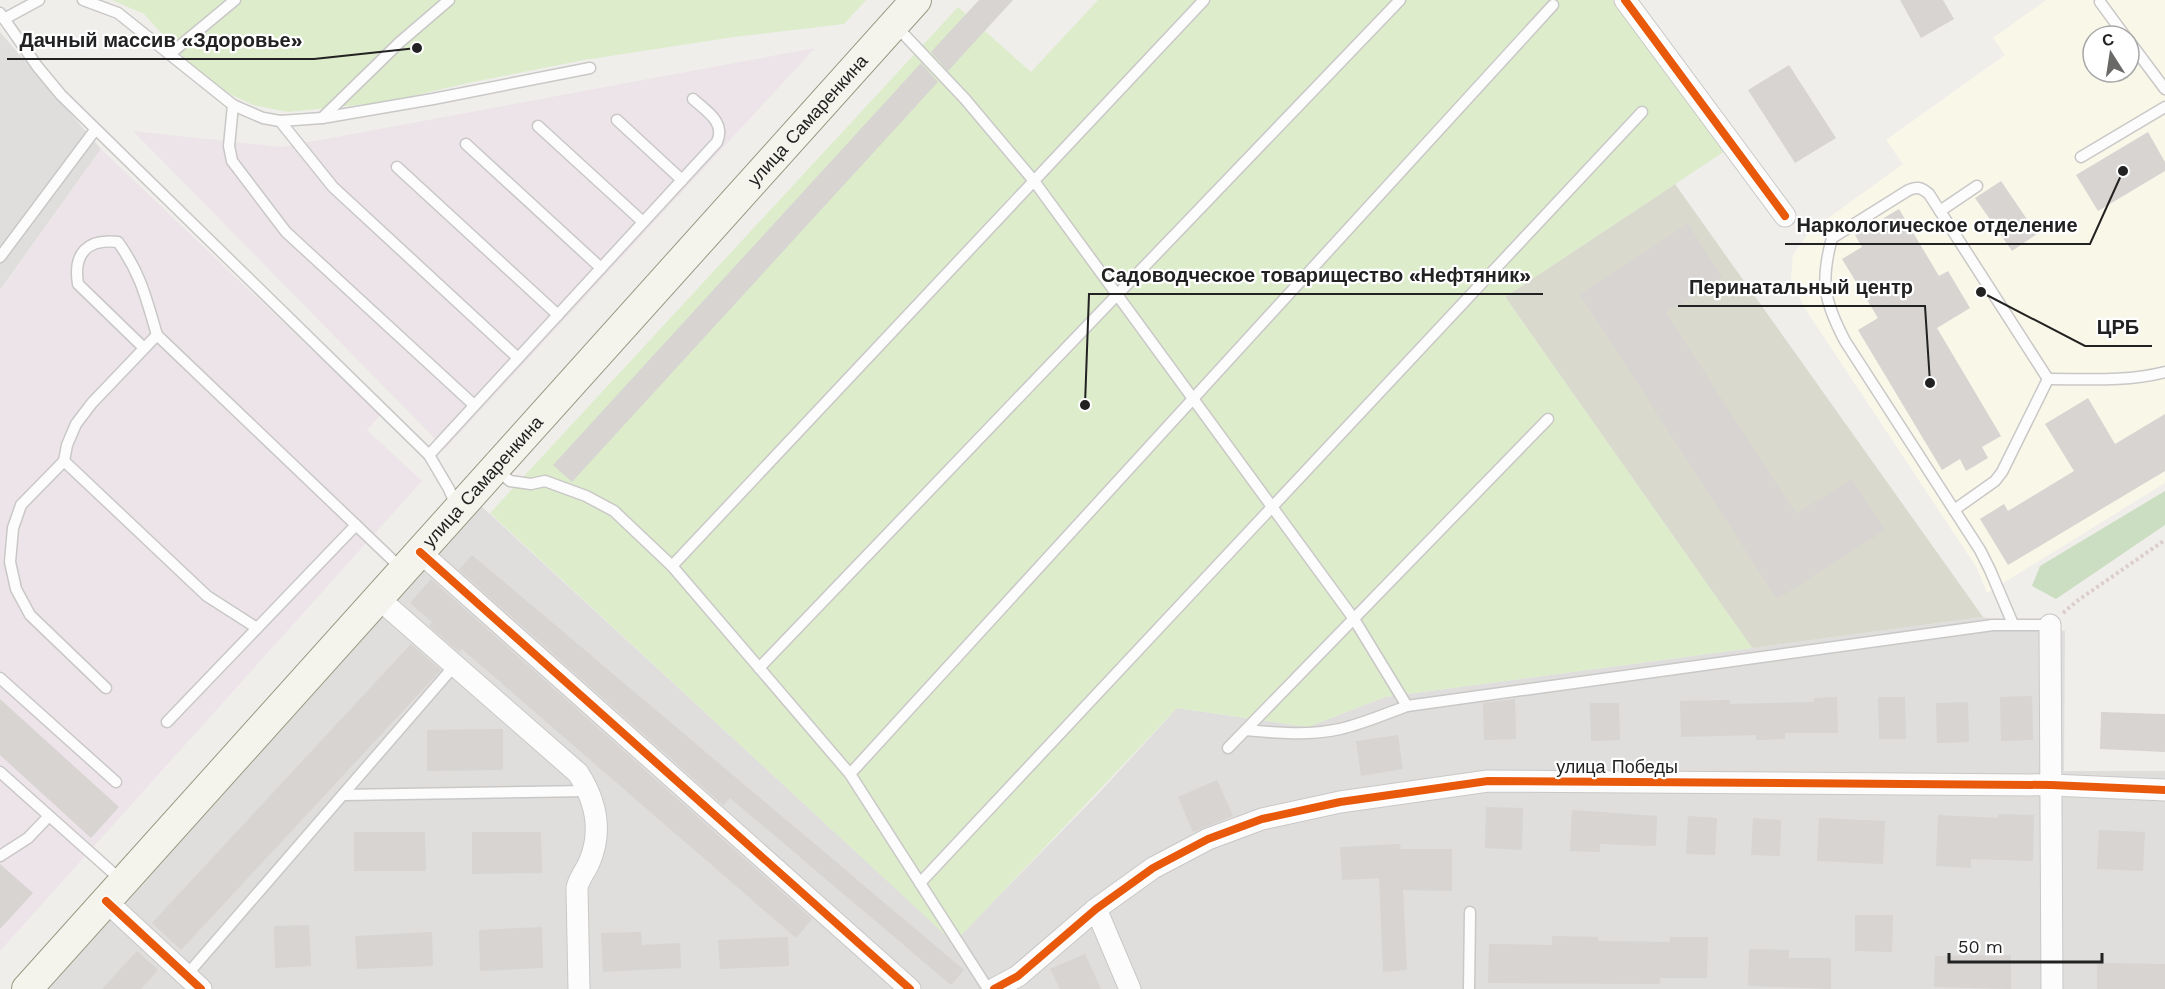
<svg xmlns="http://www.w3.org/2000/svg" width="2165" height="989" viewBox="0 0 2165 989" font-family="'Work Sans',sans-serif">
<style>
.residential{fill:#dfdedc}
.industrial{fill:#ede4e9}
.education{fill:#f8f7e8;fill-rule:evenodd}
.construction{fill:#d9d9cd}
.grass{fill:#ddeccb}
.forest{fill:#cbdec1}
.building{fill:#d7d4d2}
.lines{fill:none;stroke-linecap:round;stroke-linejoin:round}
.service-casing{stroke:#c9c8c7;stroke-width:13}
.minor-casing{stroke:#c9c8c7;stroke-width:23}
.secondary-casing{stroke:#999a82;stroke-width:32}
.path{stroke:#dccecd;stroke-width:4;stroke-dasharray:3 3;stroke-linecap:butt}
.service{stroke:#fdfcfc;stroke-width:10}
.minor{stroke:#fdfcfc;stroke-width:21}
.secondary{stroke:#f4f4ed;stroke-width:30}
.cycleway-casing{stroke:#fff;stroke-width:11}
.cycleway{stroke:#e8590c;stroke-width:8}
.labels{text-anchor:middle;stroke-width:4.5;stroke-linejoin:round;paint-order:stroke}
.street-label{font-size:18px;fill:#222;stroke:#fff}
.leader{fill:none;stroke:#222;stroke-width:2}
.callout-dot{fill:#222;stroke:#fff;stroke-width:2}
.callout-label{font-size:20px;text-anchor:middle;font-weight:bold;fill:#222;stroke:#fff;stroke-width:4.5;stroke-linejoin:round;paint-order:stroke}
</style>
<rect width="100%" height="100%" fill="#f0eeeb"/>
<g class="residential">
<path d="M0 32 101 149 0 290Z"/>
<path d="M478 503 954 942 1099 793 1177 708 1308 727 1385 697 1983 617 2065 631 2064 771H2165V989H45Z"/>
</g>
<g class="industrial">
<path d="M815 48 445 449 133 131 282 147Z"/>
<path d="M101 149 380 415 367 430 422 481 0 951V291Z"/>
</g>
<path class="education" d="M2046 0H2165V483L1987 593 1977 568 1804 307 1791 278 1793 255 1809 232 1903 164 1886 140 2005 55 1993 38ZM2093 36H2129V72H2093Z"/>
<path class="construction" d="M1675 184 1983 617 1752 648 1505 297Z"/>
<g class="grass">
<path d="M112 0H866L844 24 734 37 584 60 468 83 387 102 288 112 253 105 230 94 196 71 144 14Z"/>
<path d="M1098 0H1613L1725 151 1505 297 1752 648 1385 697 1308 727 1177 708 954 943 490 513 958 7 1031 72Z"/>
</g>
<path class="forest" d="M2165 491V525L2056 599 2032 586 2040 566Z"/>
<g class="building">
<path d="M979 0H1013L948 71 931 52Z"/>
<path d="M1900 0H1943L1954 19 1921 38Z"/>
<path d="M921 63 938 82 572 482 553 465Z"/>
<path d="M1789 65 1836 138 1795 163 1748 90Z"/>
<path d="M2148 132 2165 162V171L2098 211 2076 175Z"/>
<path d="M2001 181 2037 234 2012 251 1975 198Z"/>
<path d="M1899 209 1939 276 1948 271 1970 308 1937 328 2001 436 1982 447 1988 458 1966 471 1960 459 1942 470 1858 330 1878 318 1842 259 1862 247 1855 235Z"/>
<path d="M1688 224 1722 277 1666 313 1796 514 1852 479 1885 530 1777 599 1580 294Z"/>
<path d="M2088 398 2115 444 2165 414V471L2008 565 1980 519 2004 504 2008 511 2074 471 2045 424Z"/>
<path d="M472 555 964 970 951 985 730 798 723 805 459 570Z"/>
<path d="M431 579 812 919 796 938 462 649 459 652 429 626 432 622 410 603Z"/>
<path d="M411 644 441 670 181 950 152 923Z"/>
<path d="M2032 696 2033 740 2001 741 2000 697Z"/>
<path d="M1837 697 1838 733H1785V739L1756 740V735L1681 737 1680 701 1730 700V704L1814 702V698Z"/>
<path d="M1878 697H1905L1906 739H1879Z"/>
<path d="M0 699 119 807 91 838 0 755Z"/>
<path d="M1515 699 1516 739 1484 740 1483 703Z"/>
<path d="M1968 702 1969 742 1937 743 1936 703Z"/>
<path d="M1590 703H1619L1620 740 1591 741Z"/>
<path d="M2101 712 2165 714V752L2100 749Z"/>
<path d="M503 729V770L427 771V730Z"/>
<path d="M1398 735 1403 769 1361 776 1356 741Z"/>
<path d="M1217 780 1233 816 1193 832 1178 797Z"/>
<path d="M1486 807 1523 808 1522 850 1485 848Z"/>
<path d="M1572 810 1657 816 1656 846 1600 844V852L1570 851Z"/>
<path d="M1998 814 2034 815 2033 861 1971 859V868L1936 866 1938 815 1998 818Z"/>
<path d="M1688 816 1717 818 1715 855 1686 854Z"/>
<path d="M1753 818 1781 820 1780 856 1751 855Z"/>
<path d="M1819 818 1885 821 1883 864 1817 861Z"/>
<path d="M2099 830 2145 832 2143 871 2097 869Z"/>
<path d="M354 832H425L426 871H354Z"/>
<path d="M472 832H541L542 873 472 874Z"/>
<path d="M1400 844 1401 849H1452V891L1403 890 1407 970 1383 972 1379 878 1342 880 1340 847Z"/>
<path d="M0 864 33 893 0 929Z"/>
<path d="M1855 915H1893L1892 952 1855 951Z"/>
<path d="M309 925 311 966 275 968 274 926Z"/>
<path d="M542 927 543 968 480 971 479 930Z"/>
<path d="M432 932 433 966 357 969 355 936Z"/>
<path d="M641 932 642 945 680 943 681 968 603 972 601 933Z"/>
<path d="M1552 936 1598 937V941L1670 942V937H1708L1707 978H1660V984L1488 983 1489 944 1552 945Z"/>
<path d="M788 937 789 966 720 969 718 940Z"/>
<path d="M1749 949 1789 950V958H1831V989L1748 986Z"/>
<path d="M137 951 158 970 141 989H102Z"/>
<path d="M1085 954 1101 989H1060L1050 969Z"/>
<path d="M2011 955V989L1934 987 1935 956Z"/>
<path d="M2097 963 2165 964V989H2097Z"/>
</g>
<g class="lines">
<g class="service-casing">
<g id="service">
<path d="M83 0 118 13 233 105 263 118 280 121 322 118 433 99 590 68"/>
<path d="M2100 2 2125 36"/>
<path d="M0 13 37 66 61 95 429 455 449 489 456 506"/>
<path d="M4 19 39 0"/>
<path d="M896 26 965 99 1034 181 1354 619 1407 706"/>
<path d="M2129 41 2165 89"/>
<path d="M170 54 235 0"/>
<path d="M233 105 229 146 232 161 286 232 474 405"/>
<path d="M322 118 400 42 449 0"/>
<path d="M280 121 333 187 518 358"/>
<path d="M538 126 643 222"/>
<path d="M466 144 601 268"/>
<path d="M2081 157 2165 107"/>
<path d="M397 167 558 315"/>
<path d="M682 180 717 142C726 122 706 111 693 99"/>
<path d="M1940 211 1977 186"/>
<path d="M0 257 95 130"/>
<path d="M144 348 78 284C73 254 87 238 118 242 141 274 146 298 157 335"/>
<path d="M2048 379C2088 379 2126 382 2165 372"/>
<path d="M429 455 682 180 617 120"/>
<path d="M64 461 21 505 13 528 10 562 16 589 30 615 106 688"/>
<path d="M496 469 510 481 531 484 545 481 586 496 614 511 672 566 850 774"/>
<path d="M1954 510 1995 481 2002 472 2048 379"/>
<path d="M672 566 1204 0"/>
<path d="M2013 624 1990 570 1980 550 1845 341C1824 301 1820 282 1832 238L1907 191C1916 186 1921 187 1929 194L2048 379"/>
<path d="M257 628 207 596 64 461 67 445 76 424 92 403 157 335 403 570"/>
<path d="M759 668 1400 0"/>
<path d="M0 678 116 782"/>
<path d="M167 722 356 525"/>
<path d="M1246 730C1277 733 1308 736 1340 729 1362 724 1385 714 1407 706L1993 625H2050"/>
<path d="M1228 748 1548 419"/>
<path d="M0 772 121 880"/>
<path d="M343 795 589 791"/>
<path d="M0 856 28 838 49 816"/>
<path d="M920 883 1642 112"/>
<path d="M185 977 455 665"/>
<path d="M988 989 850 774 1553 5"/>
<path d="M1469 989 1470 912"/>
</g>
</g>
<g class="minor-casing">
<g id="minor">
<path d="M1625 0 1785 216"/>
<path d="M420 552 910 989"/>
<path d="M378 598 578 773C596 801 603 831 589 863 585 872 579 878 577 888L579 989"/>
<path d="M2050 625 2052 989"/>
<path d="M106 901 201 989"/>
<path d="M1096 909 1130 989"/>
<path d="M994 989 1018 976 1096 909 1153 868 1208 839 1262 819 1340 802 1488 781 2051 785 2165 790"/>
</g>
</g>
<g class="secondary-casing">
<g id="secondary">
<path id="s1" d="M27 989 916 0"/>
</g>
</g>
<path class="path" d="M2063 613 2077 601 2165 540"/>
<use href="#service" class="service"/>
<use href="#minor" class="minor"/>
<use href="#secondary" class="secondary"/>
<g class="cycleway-casing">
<g id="cycleway">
<path d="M1625 0 1785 216"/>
<path d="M420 552 910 989"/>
<path d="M106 901 201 989"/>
<path d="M994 989 1018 976 1096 909 1153 868 1208 839 1262 819 1340 802 1488 781 2051 785 2165 790"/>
</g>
</g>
<use href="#cycleway" class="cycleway"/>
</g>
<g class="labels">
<g class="street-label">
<text dy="6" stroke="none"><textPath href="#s1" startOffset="1168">улица Самаренкина</textPath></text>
<text dy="6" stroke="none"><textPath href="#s1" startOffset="682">улица Самаренкина</textPath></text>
<text x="1617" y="773">улица Победы</text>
</g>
</g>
<path class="leader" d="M417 48L314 59H7M2123 171L2090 244H1785M1085 405L1089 294H1543M1930 383L1925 306H1678M1981 292L2085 346H2152"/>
<g class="callout-dot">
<circle cx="417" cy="48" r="6"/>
<circle cx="2123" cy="171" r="6"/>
<circle cx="1085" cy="405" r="6"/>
<circle cx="1930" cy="383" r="6"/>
<circle cx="1981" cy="292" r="6"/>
</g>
<g class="callout-label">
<text x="161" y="47">Дачный массив «Здоровье»</text>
<text x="1937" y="232">Наркологическое отделение</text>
<text x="1316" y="282">Садоводческое товарищество «Нефтяник»</text>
<text x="1801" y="294">Перинатальный центр</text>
<text x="2118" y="334">ЦРБ</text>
</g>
<g transform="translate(2111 54) rotate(348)"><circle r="28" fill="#ffffff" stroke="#a7a7a7" stroke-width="1.5"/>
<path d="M0-4.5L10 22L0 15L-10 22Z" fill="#6a6968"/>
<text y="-9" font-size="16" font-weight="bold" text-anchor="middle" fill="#222222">С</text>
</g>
<path d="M1949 953v9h153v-9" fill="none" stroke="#222222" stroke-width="3"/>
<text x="1958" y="953" font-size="18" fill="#222222" stroke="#ffffff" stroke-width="4.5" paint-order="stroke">50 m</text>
</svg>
